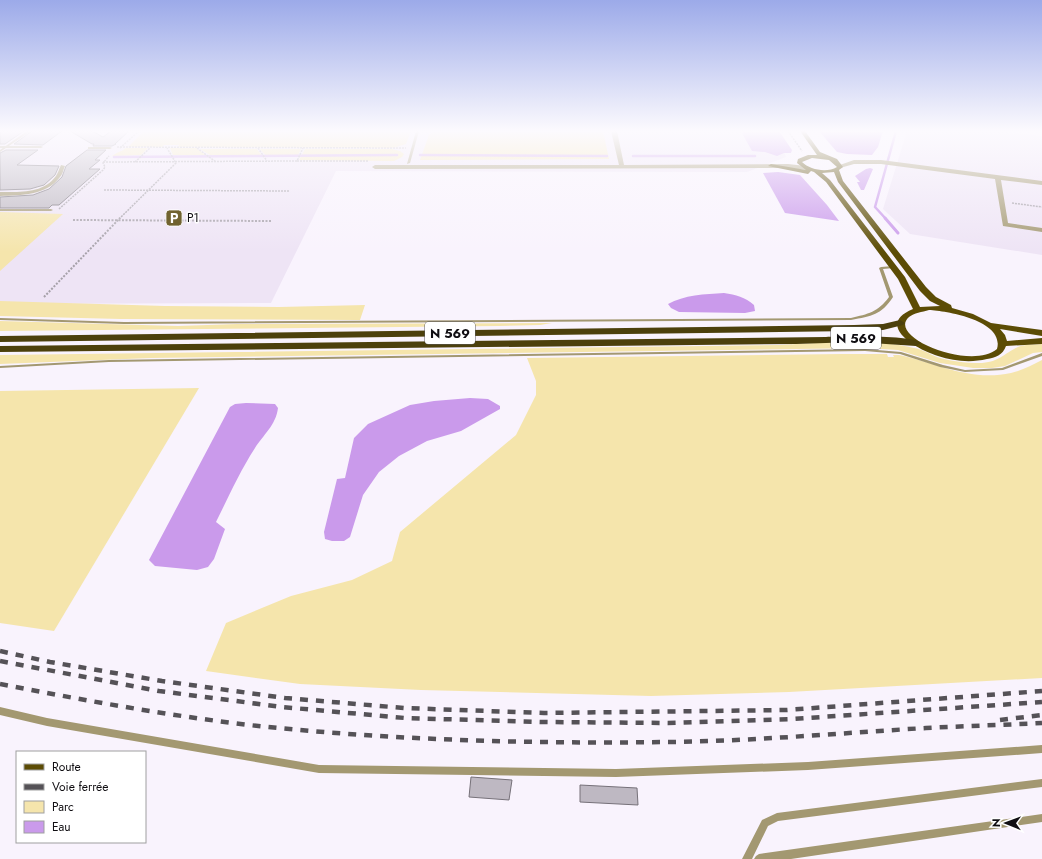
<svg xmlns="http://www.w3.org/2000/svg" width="1042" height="859" viewBox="0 0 1042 859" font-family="Jost,sans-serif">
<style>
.built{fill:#eee4f5}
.green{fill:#f5e5ac}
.water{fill:#ca9aeb}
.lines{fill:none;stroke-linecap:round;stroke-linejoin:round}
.stream-far1{stroke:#ca9aeb;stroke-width:2.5}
.stream{stroke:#ca9aeb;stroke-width:3}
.building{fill:#beb8c2;stroke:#767179}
.path-far1{stroke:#a6a1a9;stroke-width:1.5;stroke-dasharray:2 1;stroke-linecap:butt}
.path{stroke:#a6a1a9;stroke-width:2;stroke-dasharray:2 1.5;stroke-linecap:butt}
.service{fill:#a39871;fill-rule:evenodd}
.pedestrian{fill:#a39871;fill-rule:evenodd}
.minor{fill:#a39871;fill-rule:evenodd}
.primary{fill:#5c4c05;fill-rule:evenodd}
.trunk{fill:#4c400c;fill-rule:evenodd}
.rail{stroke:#555257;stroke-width:4.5;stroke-dasharray:8 8;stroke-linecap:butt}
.labels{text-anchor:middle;stroke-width:3;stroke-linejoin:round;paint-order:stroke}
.far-poi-label{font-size:12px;fill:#100e12;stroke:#fff;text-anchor:start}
.shield{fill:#fff;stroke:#585659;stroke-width:1}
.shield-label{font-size:13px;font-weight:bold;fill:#100e12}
</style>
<rect width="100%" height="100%" fill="#f9f3fd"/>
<g class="built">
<path d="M0 131H777L786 157 747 172 336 171 271 303 0 304Z"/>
<path d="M907 131H996L1042 136V255L910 234 883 209Z"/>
</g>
<g class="green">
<path d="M144 131H411L406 144 393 148 178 147 179 145H164L162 147H128Z"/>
<path d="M434 131H603L609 159 420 160 429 135Z"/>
<path d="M126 148H148L141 155 112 156C117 152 121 152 126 148Z"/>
<path d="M170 148H196L206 155H173Z"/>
<path d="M200 149H257L262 156 210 155Z"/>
<path d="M260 149H301L298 155 266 156Z"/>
<path d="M305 149H392L400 151 404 154 402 157 394 161 299 160Z"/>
<path d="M0 212H1L63 214 0 271Z"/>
<path d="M0 301 165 306 279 307 365 305 360 320 121 319 0 316Z"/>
<path d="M0 321 178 326 237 324 552 323 540 325 499 326 0 331Z"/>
<path d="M816 343C849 343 882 340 914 348 922 349 929 354 937 357 950 361 965 363 979 363 998 363 1003 354 1018 347 1025 344 1034 345 1042 344V352L1033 353 1005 366 992 368H973L940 363 898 350 866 348 151 358 0 364V355L779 345Z"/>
<path d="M842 354H887L888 357H894L893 355H899C937 363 970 382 1011 373 1021 371 1032 365 1042 360V678L789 692 651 696 421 690 300 684 206 671 226 623 291 596 352 580 392 561 400 532 516 435 536 395V381L527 358Z"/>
<path d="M199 388 54 631 0 623V391Z"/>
</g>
<g class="water">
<path d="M743 131H779L792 150 791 153H784L777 156 765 152 752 151 742 133H743Z"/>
<path d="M819 131H883L878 147 872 155 847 154 837 152Z"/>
<path d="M870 168 873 169 864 190H861L857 182H860L855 176 866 169Z"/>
<path d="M778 172 800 175 827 205 839 221 785 213 763 173Z"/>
<path d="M724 293C736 295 745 297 754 305L755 311 745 313 679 312 671 308 668 304C684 295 705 294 724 293Z"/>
<path d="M470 398 488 399 500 406V409L461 431 427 441 399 456 379 472 363 495 350 537 344 541H332L325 539 324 532 337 479 345 478 354 438 368 424 410 405 434 401Z"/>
<path d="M246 403 275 404 278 408C276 425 263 435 255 448 240 471 228 498 216 522L225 529 214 559 208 567 197 570 155 566 149 560 230 407 235 404Z"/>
</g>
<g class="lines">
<g class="stream-far1">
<path d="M420 155 607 156"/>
<path d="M633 156H755"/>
<path d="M114 157 397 155"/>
<path d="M886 219 875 207 896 131"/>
</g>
<path class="stream" d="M885 218 898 233"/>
</g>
<g class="building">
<path d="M0 131H24L5 144H0Z"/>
<path d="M32 131H62L43 145 14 144Z"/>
<path d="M70 131H92L103 137 111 131H129L115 144H116L112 146H93L94 144H92Z"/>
<path d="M6 150H38L17 165 59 166 55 175 44 185 30 189 0 190V153Z"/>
<path d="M87 150H106L95 160H100L89 169H100L59 205H52L49 208H0V197L33 195 49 189 62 177 66 166Z"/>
<path d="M471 777 512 780 509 800 469 797Z"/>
<path d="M580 785 637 788 638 805 580 802Z"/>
</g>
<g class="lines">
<g class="path-far1">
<path d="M788 131 802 151"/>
<path d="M117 147 406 148"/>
<path d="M120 148 139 131"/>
<path d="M197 148 216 162"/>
<path d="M258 148 267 161"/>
<path d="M297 161H368"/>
<path d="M103 162 297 161 303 148"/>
<path d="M135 162 150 148"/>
<path d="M104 190 290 191"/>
<path d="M1012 203 1042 207"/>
<path d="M59 209 103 170 105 167 103 163 109 156"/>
<path d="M119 219 176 163 167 148"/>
</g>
<g class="path">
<path d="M73 220 271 221"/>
<path d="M44 297 120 218"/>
</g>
<g class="service">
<path d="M27 131H31L0 152V150Z"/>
<path d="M416 131H419L410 163 407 164Z"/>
<path d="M0 209H51L53 210 51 211H0Z"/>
<path d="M893 266H894V268L883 269 893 297C881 315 872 316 851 320L124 324 0 320V318L124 322 851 318C868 314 878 312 889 297L879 268 881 267Z"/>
<path d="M865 349 901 352 943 365 965 370 1002 368 1042 353V356L1003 370 965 372 940 367 900 354 865 351 109 362 0 368V366L109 360Z"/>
<path d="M0 707 47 718 319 765 616 769 808 762 1042 745V753L808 770 616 777 319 773 47 726 0 715Z"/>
<path d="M1042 779V787L778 821 768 826 752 859H742L762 820 777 813Z"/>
<path d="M1042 814V822L791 859H754L756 856 759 854Z"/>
</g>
<g class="pedestrian">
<path d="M0 146H41L43 147 41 148H0Z"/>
<path d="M88 147H110L112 148 110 149H88Z"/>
<path d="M61 165 65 166C63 170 63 174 60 177 46 196 21 195 0 196V192C19 192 43 194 56 176 58 173 59 169 61 165Z"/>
</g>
<g class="minor">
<path d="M611 131H617L624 165 788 164 806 166 809 168 806 170 788 168 375 169 372 167 375 165H619Z"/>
<path d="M854 160H881L1042 181V185L1001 180 1008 223 1042 228V232L1003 226 995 179 881 164H854L840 168 837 166Z"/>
</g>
<path class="primary" d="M800 131H805L820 152 837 159 843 167 839 170 843 181 926 287 936 297 951 305 952 308 973 314 991 323 1042 330V336L1000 329 1005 335 1007 341 1042 338V344L1006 346C1003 355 995 358 987 359 970 363 954 361 938 356 917 350 874 325 913 309L898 279 826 182 814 172 811 171 808 174 768 166 771 164 806 170 797 163 798 159 808 155H817ZM812 158 829 160 837 167C827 173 810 170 802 162ZM834 172 838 182 920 291 930 301 940 306 920 307 905 277 830 180 822 173ZM929 310C948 311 1005 321 997 349 971 371 886 337 909 317 914 313 922 312 929 310Z"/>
<g class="trunk">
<path d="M900 320 905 323 903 325 883 330 854 331 0 342V336L854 325 883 324Z"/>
<path d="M826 337C840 336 914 335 921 343L916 346 856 342 796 344 0 352V346Z"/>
</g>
<g class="rail">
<path d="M0 651 50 662 162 681 285 698 404 708 544 713 787 710 1042 691"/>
<path d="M0 661 159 691 282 707 405 718 542 722 668 723 792 719 1042 702"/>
<path d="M0 684C83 700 165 715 249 725 388 740 529 744 669 742 755 741 841 733 926 728 965 726 1003 725 1042 723"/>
<path d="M1000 720 1042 715"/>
</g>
</g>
<linearGradient id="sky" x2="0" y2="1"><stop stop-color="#9caae9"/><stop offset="0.52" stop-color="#fcfafe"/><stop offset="1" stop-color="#fcfafe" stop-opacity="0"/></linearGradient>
<rect width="1042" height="252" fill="url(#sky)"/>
<defs>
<g id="parking-square" transform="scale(0.9)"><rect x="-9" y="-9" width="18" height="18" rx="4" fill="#716330" stroke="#fff"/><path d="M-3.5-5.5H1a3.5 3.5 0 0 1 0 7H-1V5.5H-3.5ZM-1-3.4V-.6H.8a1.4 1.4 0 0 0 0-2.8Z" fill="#fff"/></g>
</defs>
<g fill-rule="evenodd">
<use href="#parking-square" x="174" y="218"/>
</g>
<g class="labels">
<g class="far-poi-label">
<text x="187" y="222">P1</text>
</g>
<g class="shield">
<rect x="425" y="322" width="50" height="22" rx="3"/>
<rect x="831" y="327" width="50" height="22" rx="3"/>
</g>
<g class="shield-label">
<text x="450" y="338">N 569</text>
<text x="856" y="343">N 569</text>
</g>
</g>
<rect x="16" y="751" width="130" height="92" fill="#ffffff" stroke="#9f9fa0"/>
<rect x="24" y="764" width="20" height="6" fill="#5c4c05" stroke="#9f9fa0"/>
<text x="52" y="771" font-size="12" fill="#100e12">Route</text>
<rect x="24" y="784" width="20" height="6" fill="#555257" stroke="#9f9fa0"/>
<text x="52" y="791" font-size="12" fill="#100e12">Voie ferrée</text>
<rect x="24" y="801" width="20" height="12" fill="#f5e5ac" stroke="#9f9fa0"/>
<text x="52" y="811" font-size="12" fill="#100e12">Parc</text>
<rect x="24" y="821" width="20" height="12" fill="#ca9aeb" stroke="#9f9fa0"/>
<text x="52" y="831" font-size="12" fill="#100e12">Eau</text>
<g transform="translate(1006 823) rotate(271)" stroke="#ffffff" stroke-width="3" paint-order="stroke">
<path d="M0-3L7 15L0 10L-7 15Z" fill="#100e12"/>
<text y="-6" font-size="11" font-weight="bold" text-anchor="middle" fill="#100e12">N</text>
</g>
</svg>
